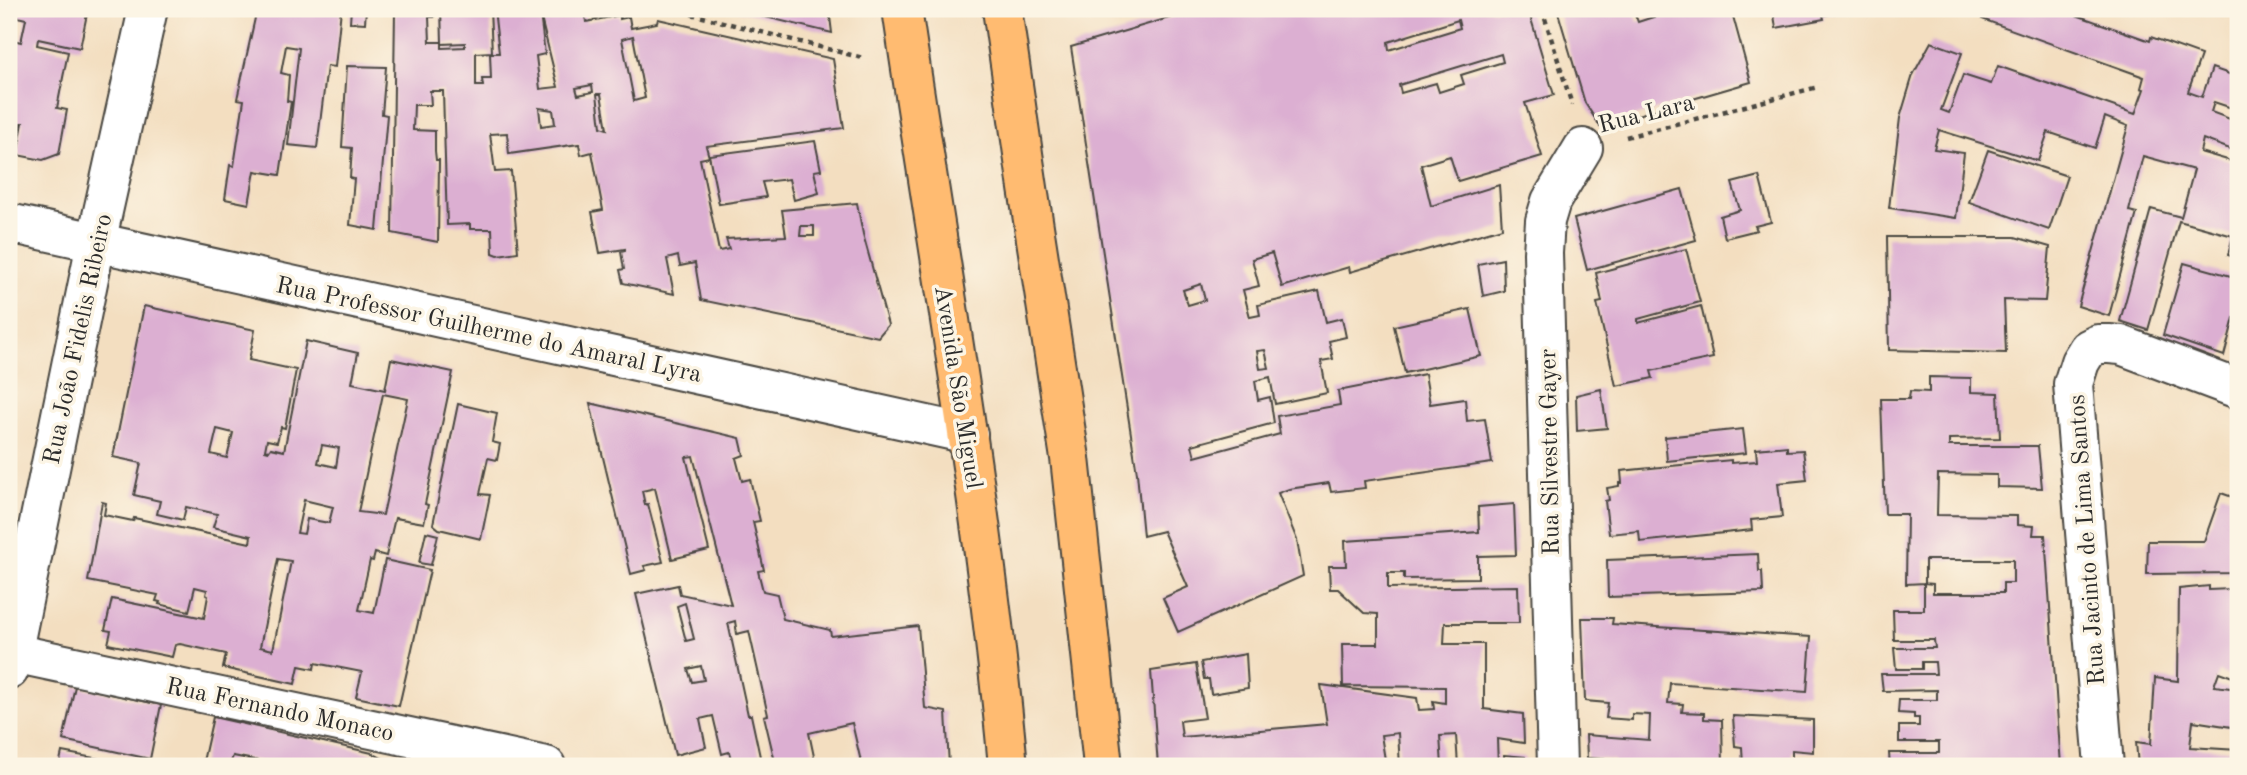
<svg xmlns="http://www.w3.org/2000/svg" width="2247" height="775" viewBox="0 0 2247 775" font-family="'Old Standard TT',serif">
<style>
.building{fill:#dcafd2;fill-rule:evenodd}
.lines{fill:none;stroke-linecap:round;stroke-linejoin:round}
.minor-casing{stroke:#494641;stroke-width:42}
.primary-casing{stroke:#494641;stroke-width:42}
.path{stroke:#494641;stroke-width:4.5;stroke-dasharray:5 5;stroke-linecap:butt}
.minor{stroke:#fff;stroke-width:38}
.primary{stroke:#ffbb71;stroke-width:38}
.labels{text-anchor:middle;stroke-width:7;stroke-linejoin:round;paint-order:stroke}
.street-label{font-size:24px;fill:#2b2b2b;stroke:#fcf5e5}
</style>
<rect width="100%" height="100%" fill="#fcf5e5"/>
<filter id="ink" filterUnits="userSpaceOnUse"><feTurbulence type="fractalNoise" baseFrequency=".0143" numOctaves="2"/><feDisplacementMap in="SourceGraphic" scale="14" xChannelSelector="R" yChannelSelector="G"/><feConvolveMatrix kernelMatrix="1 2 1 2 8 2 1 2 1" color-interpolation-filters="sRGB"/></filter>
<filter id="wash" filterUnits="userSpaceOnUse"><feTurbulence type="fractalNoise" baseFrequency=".00686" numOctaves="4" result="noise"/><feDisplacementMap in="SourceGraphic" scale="28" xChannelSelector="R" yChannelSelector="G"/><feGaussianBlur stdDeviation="1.57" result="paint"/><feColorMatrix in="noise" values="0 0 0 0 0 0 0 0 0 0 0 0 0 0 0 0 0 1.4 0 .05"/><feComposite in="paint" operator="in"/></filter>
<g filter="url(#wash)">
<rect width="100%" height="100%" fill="#f3dec0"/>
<g id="blocks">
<g class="building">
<path d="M9 9H88L80 48 38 39 37 45 68 52 57 108 67 110 59 154 43 160 17 155 23 123H21L14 154 9 153V39L21 42 26 19 9 15Z"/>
<path d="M257 9H341L335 67 327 66 317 148 288 145 299 48 286 46 281 73 289 75 287 101 291 102 280 175 255 171 249 204 225 199 230 165 234 166 244 100 237 99Z"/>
<path d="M351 9H366L365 23 350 22Z"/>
<path d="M395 9H433L434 17H429L430 42H442L441 9H490L492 52 476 53V86H483L482 79H491L490 53H499L494 9H584L586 22 620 15V19L629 17 631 28 657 23 658 19 833 59 844 128 706 146 709 157 700 159 719 251 729 249 726 239 786 236 782 210 857 203 863 234 888 325 878 337 701 300 695 263 680 266 678 256 667 259 674 294 623 283 620 270 624 269 621 252 625 251V249L600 253 592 212 603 210 592 152 581 155 579 144 509 154 507 133 490 134 495 172 511 171 518 252 498 255 493 253 492 229H470V224L447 225 443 91H430L431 105H414L413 130 435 131V151L436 160H439L438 242 392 233ZM540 14 558 87 540 89 536 56 545 54ZM633 36 645 98 634 101 622 39ZM465 43V47L442 48V44ZM592 85 593 92 578 95 576 88ZM597 94H601L607 129 601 127ZM539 108 553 110 555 124 541 126ZM801 226H814V236H800Z"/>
<path d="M736 9H829L832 33 736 10Z"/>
<path d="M1199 9H1528L1554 95 1525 103 1542 156 1458 181 1450 156 1421 165 1431 206 1499 185 1502 228 1350 272 1349 267 1282 287 1272 253 1252 259 1259 286 1243 290 1250 317 1260 315 1258 305 1319 291 1326 322 1342 318 1346 337 1329 341 1333 359 1321 361 1327 393 1275 404 1270 377 1255 381 1258 400 1270 397 1274 423 1192 445 1195 457 1280 434 1277 416 1340 405 1338 391 1425 374 1430 404 1465 399 1467 421 1485 419 1492 463 1364 481 1365 488 1331 492 1329 483 1289 489 1278 493 1297 540 1303 576 1178 632 1163 598 1188 587 1163 531 1143 536 1137 473 1071 47ZM1458 20 1460 28 1389 50 1388 42ZM1501 54 1503 62 1461 75 1464 84 1439 92 1436 83 1401 93 1399 85ZM1201 284 1205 300 1188 305 1183 290ZM1265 350 1269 368 1260 369 1257 351Z"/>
<path d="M1557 9H1639L1640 12 1635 14 1638 22 1678 9H1731L1751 82 1600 126 1585 103Z"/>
<path d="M1773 9H1854V10L1823 15 1824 19 1776 28Z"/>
<path d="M1986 9H2059L2150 41 2151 37 2201 55 2188 92 2202 97 2212 68 2238 77V110L2214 102 2211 112 2238 122V152L2203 139 2200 152 2238 163V258L2228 255 2233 236 2179 221 2148 330 2120 321 2151 209 2181 217 2194 170 2143 156 2129 211 2137 213 2109 316 2078 306 2128 126 2105 117 2095 148 2048 132 2038 161 1939 130 1934 149 1964 153 1956 218 1889 208 1900 118 1913 75 1931 42 1962 53 1941 110 1949 113 1963 75 1991 84 1998 66 2135 114 2144 89 2141 88 2144 77 1982 19Z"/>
<path d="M347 66 386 67 382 114 387 115 377 230 350 225 354 179 350 178 352 148 342 147Z"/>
<path d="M815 141 821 170 814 171 819 193 794 200 789 179 762 182 766 197 719 204 709 155Z"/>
<path d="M1988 150 2067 176 2049 230 1969 202Z"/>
<path d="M1759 176 1771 222 1755 226 1757 230 1725 238 1720 216 1740 210 1732 183Z"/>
<path d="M1682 189 1696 240 1587 270 1574 219Z"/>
<path d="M1887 237H2015L2050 247 2045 301 2004 300 2006 353 1889 350Z"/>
<path d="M1686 249 1700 302 1638 319V323L1701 306 1713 358 1651 371 1653 378 1616 386 1597 303 1602 302 1596 273Z"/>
<path d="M1503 259 1504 291 1483 296 1478 264Z"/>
<path d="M2184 263 2238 278V319L2234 318 2224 356 2163 335Z"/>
<path d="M144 306 255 330 249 360 296 370 285 428 281 427 277 442 267 440 265 450 269 451 271 448 284 451 306 341 358 353 352 383 385 390 391 359 453 372 425 504 428 505 424 523 395 518 386 556 375 553 373 561 370 560 359 610 374 613 385 560 430 570 399 706 356 697 362 672 315 663 314 669 299 666 295 684 223 668 226 654 180 644 175 645 172 657 108 644 111 631 105 630 112 599 204 618 208 596 206 595 207 590 195 587 189 611 159 604 160 602 156 601 158 595 88 581 102 502 106 503 104 515 133 521 134 518 250 543 251 536 213 527 217 514 186 507 183 520 157 514 160 501 134 495 141 463 113 457ZM383 394 408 399 383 515 358 512ZM217 429 233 433 227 458 211 454ZM322 445 339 448 336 467 318 463ZM304 500 333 507 329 523 307 519 304 534 297 533ZM278 559 291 561 273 650 260 647Z"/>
<path d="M1470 309 1481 356 1405 373 1394 326Z"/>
<path d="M1929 377 1971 378V392L1998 393 2000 438 1949 439V446H2038L2042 488 1997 487V475L1938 474 1937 515 2017 516V525L2034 526 2033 535H2045L2061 766H1890L1889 753H1939V742H1899V726H1919V718H1914V714L1898 713 1899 700H1937V690L1883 691 1881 674H1936L1935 662H1922V669H1896L1894 648H1935L1934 640H1894L1893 610H1924V583L1933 584V593H2003V583H2013V560H1925V583L1906 584 1907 514H1885L1881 399H1909L1910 391 1929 392Z"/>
<path d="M1601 389 1607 428 1577 431 1576 395Z"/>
<path d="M590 403 740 438 744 455 736 458 742 481 750 479 760 521 753 522 764 570 758 571 763 591 777 594 783 619 830 630 831 636 918 626 925 708 946 712 949 766H905L904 761 880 766H862L852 723 809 733 816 766H776L764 716 768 715 749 631 737 634 735 621 728 623 748 715H751L762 766H733L729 752 722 754 713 716 700 719 706 747 675 755 636 594 678 585 680 594 731 605 693 456 686 457 709 550 672 559 655 488 642 491 645 505 648 504 663 562 644 566 646 570 631 574ZM685 603 694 639 686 641 677 606ZM701 666 704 680 692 682 688 669Z"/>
<path d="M458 404 497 413 492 442 500 444 497 460 488 458 480 494 490 495 481 539 439 529 433 524Z"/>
<path d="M1743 429 1746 453 1667 461 1665 437Z"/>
<path d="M1787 446V451L1803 450 1807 480 1778 483 1782 517 1751 520 1752 530 1640 542 1639 531 1609 534 1605 501 1609 500 1607 488 1619 486V483H1622L1621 471 1731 460V463L1757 461 1756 449Z"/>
<path d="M2221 493 2238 499V573L2147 574 2148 541H2204Z"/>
<path d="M1514 504 1516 555 1478 556V578L1404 579V573H1388V588L1518 586 1519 623H1445L1444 644H1484V709L1523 714 1524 743 1497 739 1498 766H1458L1456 735 1440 736 1442 766H1400L1398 733 1381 735 1386 766H1158L1151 671 1196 664 1205 718 1180 721 1182 737 1327 724 1321 685 1417 698 1419 710 1434 709 1433 701 1445 703V687L1343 686 1342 644H1378V614L1364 613 1338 589H1330L1329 566H1346L1345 541 1479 532 1478 507Z"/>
<path d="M426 532 438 535 431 565 419 563Z"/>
<path d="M1758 554 1759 571H1762L1763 592 1608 597 1607 560Z"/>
<path d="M2209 586V590L2231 589 2234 628 2238 619V679L2219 672 2214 686 2238 689V728L2193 721 2190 747 2238 750V766H2138L2136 742 2151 744 2155 678 2178 681 2179 589Z"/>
<path d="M1582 618H1613L1612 624 1811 637 1807 692 1670 683 1668 703 1683 704 1682 712 1704 713V719L1722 720 1723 766H1614V760L1587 758 1586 735 1649 740 1650 715 1632 714V720L1606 718 1608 703 1585 701Z"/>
<path d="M1246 654 1248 688 1211 694 1209 679H1204L1201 662Z"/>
<path d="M75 686 161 705 150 759 63 740Z"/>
<path d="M1733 716 1813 720V752L1792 750V766H1743L1742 747 1735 746Z"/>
<path d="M213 717 372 753 391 763V766H269L270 763 233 756 231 762 247 766H202Z"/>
<path d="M62 752 132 765V766H59Z"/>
<path d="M1504 755 1525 757V766H1504Z"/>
</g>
</g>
</g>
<g filter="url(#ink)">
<use href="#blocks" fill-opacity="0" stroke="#494641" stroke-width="2"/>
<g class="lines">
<g class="minor-casing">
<g id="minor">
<path d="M9 223 968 434"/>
<path d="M13 653 546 766"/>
<path d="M9 670 96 243 148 9"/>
<path d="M1557 766 1543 253 1545 221 1551 201 1583 148"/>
<path d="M2104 766 2073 384 2080 362 2088 349 2098 344H2109L2121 345 2238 389"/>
</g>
</g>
<g class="primary-casing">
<g id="primary">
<path d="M902 9C939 261 985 512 1008 766"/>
<path d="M1002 9 1028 188 1070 458 1103 766"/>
</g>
</g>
<g class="path">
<path d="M672 9 863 58"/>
<path d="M1542 9 1572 105"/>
<path d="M1626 137 1818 87"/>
</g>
<use href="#minor" class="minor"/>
<use href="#primary" class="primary"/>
</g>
</g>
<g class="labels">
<g class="street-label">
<text transform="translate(1646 113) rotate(-14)" y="8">Rua Lara</text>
<text transform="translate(489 329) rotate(12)" y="8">Rua Professor Guilherme do Amaral Lyra</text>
<text transform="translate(77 339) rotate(-78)" y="8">Rua João Fidelis Ribeiro</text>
<text transform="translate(959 387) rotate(81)" y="8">Avenida São Miguel</text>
<text transform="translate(1549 452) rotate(-91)" y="8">Rua Silvestre Gayer</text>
<text transform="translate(2086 540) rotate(-94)" y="8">Rua Jacinto de Lima Santos</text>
<text transform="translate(280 709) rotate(12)" y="8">Rua Fernando Monaco</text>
</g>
</g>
<rect width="2247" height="775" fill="none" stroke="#fcf5e5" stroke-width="35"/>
</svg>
